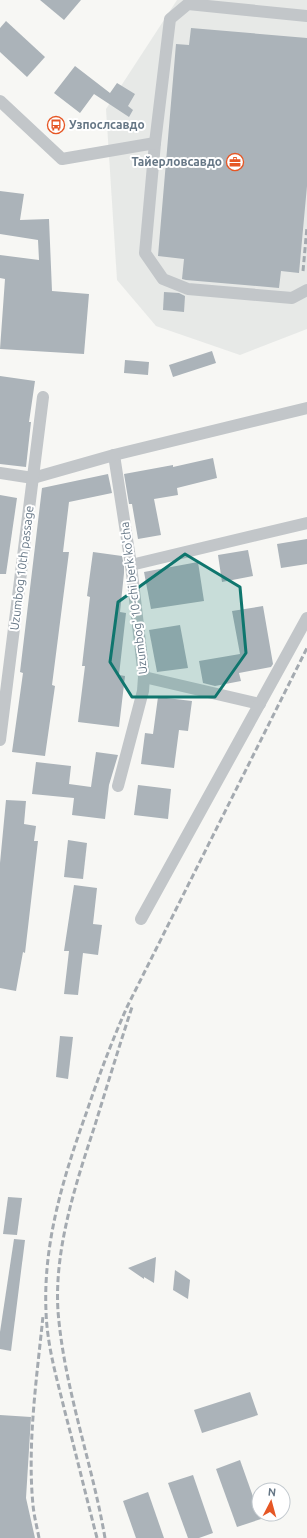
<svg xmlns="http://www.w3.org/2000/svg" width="307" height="1538" viewBox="0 0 307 1538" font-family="Ubuntu,sans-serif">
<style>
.built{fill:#e7e9e7}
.building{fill:#abb3b9}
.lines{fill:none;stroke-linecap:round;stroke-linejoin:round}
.street{stroke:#c2c6c9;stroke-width:12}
.rail{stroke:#a4aab0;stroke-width:3;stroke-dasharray:6 3;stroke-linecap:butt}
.marked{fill:#0f766e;fill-opacity:0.2;stroke:#0f766e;stroke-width:3;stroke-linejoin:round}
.labels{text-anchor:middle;stroke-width:4;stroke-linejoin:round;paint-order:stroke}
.poi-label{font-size:12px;font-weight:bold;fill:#657685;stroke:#fff;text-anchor:start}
.street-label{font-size:12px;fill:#657685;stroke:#fff}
</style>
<rect width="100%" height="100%" fill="#f7f7f4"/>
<path class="built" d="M177 0H307V329L240 355 156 326 117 280 106 109Z"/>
<g class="building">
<path d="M40 0H81L64 20Z"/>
<path d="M6 21 45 57 27 77 0 52V28Z"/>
<path d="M191 28 307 38V186L299 273 281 271 279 288 186 280 182 279 184 259 158 256 176 44 189 45Z"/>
<path d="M75 66 110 93 117 83 135 94 128 106 133 110 129 117 94 94 80 113 54 93Z"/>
<path d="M0 191 24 194 20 220 49 219 52 291 89 294 84 354 0 349 5 279 0 278V255L39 260 38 240 0 234Z"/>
<path d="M164 292 179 293 185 296 184 312 163 310Z"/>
<path d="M212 351 216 363 173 377 169 365Z"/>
<path d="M125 360 149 362 148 375 124 373Z"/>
<path d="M0 376 35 381 29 422H31L26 467 0 464Z"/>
<path d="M213 458 217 478 177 488 178 495 154 499 161 535 138 539 132 504H129L124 474 173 465V467Z"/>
<path d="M108 474 112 493 69 502 63 552H69L52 685 55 686 45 756 12 752 23 673 20 672 42 488Z"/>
<path d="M0 495 17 498 6 574H0Z"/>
<path d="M307 539V564L281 568 277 544Z"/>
<path d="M248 550 253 576 222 582 218 555Z"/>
<path d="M93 552 122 556 124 566V573L120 612 126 613 119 675 125 676 119 727 78 722 85 666H82L90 597 87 596Z"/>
<path d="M198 562 204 601 151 609 144 572Z"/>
<path d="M263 606 273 664 271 667 239 673 241 681 215 686 203 683 199 661 240 654 232 611Z"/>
<path d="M180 625 188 668 157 672 149 630Z"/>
<path d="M158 697 192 701 188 731 179 730 174 768 141 764 145 733 153 734Z"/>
<path d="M96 752 118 755 109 785 105 819 72 815 74 798 32 794 36 762 71 766 69 784 91 787Z"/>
<path d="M138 785 171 789 168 819 134 815Z"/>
<path d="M6 800 26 801 24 824 36 826 34 841H38L25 953 23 952 16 991 0 988V863Z"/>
<path d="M68 840 87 843 83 879 64 877Z"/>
<path d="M74 885 97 888 93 924 102 925 98 955 83 953 78 995 64 994 69 951H64Z"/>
<path d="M60 1036 73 1037 68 1079 56 1077Z"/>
<path d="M8 1197 22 1198 17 1235 3 1234Z"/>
<path d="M14 1239 25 1240 11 1351 0 1349V1332Z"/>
<path d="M156 1257 154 1283 144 1277V1279L128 1268Z"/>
<path d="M175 1270 190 1280 188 1299 173 1290Z"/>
<path d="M250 1392 258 1415 202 1433 194 1410Z"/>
<path d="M0 1415 31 1417 26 1498 35 1538H0Z"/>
<path d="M240 1460 261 1519 237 1527 216 1469Z"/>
<path d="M193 1475 213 1533 199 1538H188L168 1483Z"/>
<path d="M148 1492 164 1538H136L123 1501Z"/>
</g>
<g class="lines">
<g class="street">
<path d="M307 16 188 4 170 19 155 143 145 253 163 279 188 289 292 298 307 290"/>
<path d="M0 101 62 159 155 143"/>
<path d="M114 455 131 565 144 677 143 691 118 786"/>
<path d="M0 473 33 478 114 455 307 408"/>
<path d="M131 565 307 523"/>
<path d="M144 677 260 704"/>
<path d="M0 740 43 397"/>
<path d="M141 919 307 618"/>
</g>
<g class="rail">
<path d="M303 271 307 227"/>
<path d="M39 1538C37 1527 34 1516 33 1505 27 1444 37 1376 43 1316"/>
<path d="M97 1538C86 1496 76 1454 65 1412 57 1379 47 1346 46 1311 43 1242 64 1175 87 1111 99 1075 112 1041 127 1007L307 648"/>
<path d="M105 1538C92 1462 64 1388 58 1311 54 1249 76 1183 95 1125 107 1086 119 1047 132 1007"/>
</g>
</g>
<path class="marked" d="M185 554 240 587 246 653 215 697H132L110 662 118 602Z"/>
<defs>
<g id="bus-ring" transform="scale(0.9)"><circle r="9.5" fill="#fff" stroke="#e65725" stroke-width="1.5"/><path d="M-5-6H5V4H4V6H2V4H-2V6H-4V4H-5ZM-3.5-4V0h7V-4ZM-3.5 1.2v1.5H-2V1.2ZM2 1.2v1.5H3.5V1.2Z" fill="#e65725"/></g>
<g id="office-ring" transform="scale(0.9)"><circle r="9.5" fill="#fff" stroke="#e65725" stroke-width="1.5"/><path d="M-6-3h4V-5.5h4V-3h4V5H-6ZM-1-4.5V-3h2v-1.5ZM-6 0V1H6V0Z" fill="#e65725"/></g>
</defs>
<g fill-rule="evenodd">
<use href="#bus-ring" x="56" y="125"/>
<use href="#office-ring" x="235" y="162"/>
</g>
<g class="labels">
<g class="poi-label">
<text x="69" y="129">Узпослсавдо</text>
<text x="222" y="166" text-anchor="end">Тайерловсавдо</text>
</g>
<g class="street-label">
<text transform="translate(22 568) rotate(-83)" y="4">Uzumbog 10th passage</text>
<text transform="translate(134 598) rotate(-97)" y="4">Uzumbog' 10-chi berk ko'cha</text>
</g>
</g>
<g transform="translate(271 1502) rotate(6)"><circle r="19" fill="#ffffff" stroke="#c1c8ce"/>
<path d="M0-3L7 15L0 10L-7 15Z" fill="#e65725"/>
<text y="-6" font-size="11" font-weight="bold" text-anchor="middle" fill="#657685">N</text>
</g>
</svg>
